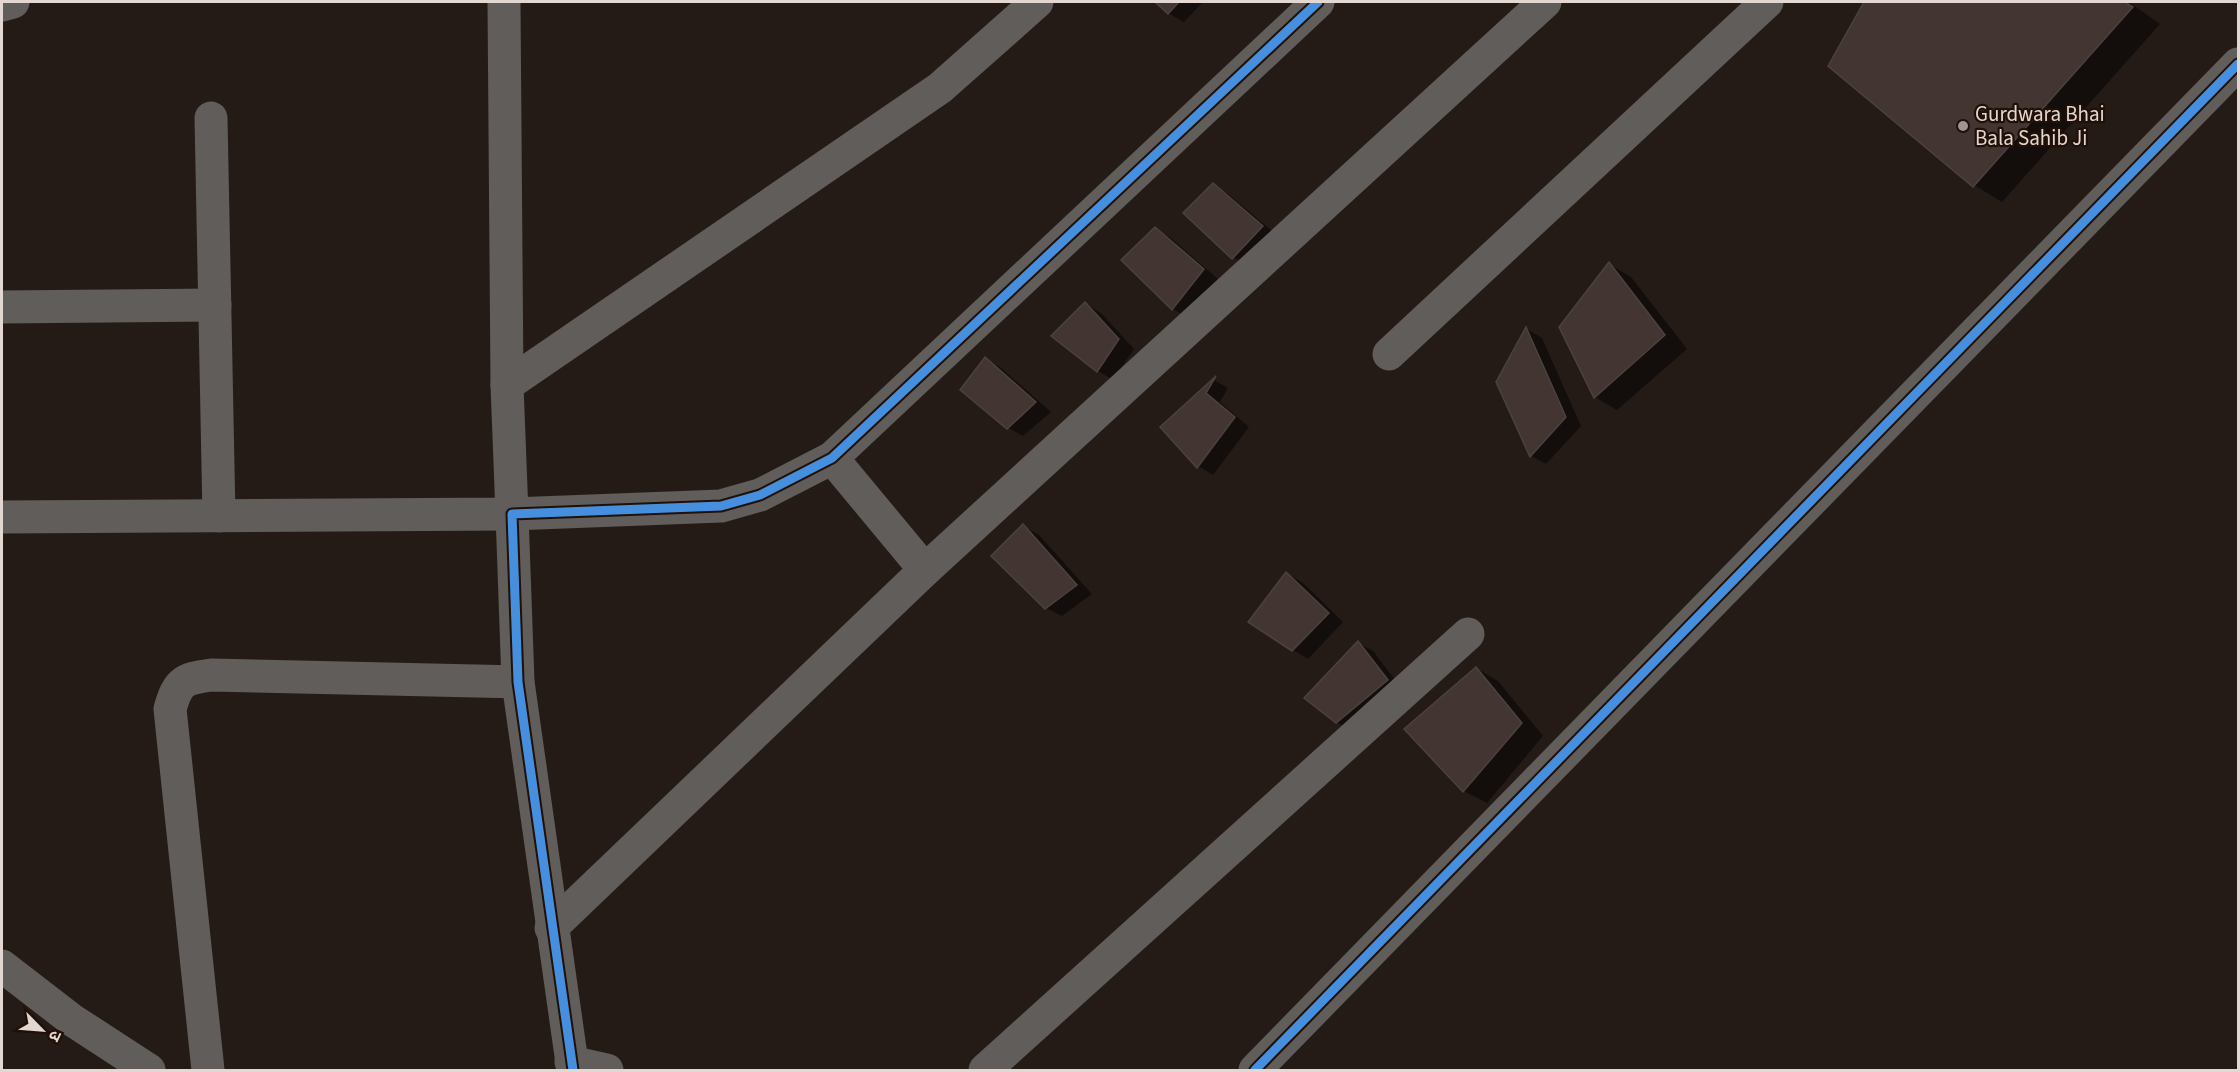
<svg xmlns="http://www.w3.org/2000/svg" width="2240" height="1072" viewBox="0 0 2240 1072" font-family="'Source Sans 3','Noto Sans Devanagari',sans-serif">
<style>
.shadow{fill:#0007}
.building{fill:#423532;stroke:#4b4240;stroke-width:1.5}
.lines{fill:none;stroke-linecap:round;stroke-linejoin:round}
.minor{stroke:#605d5a;stroke-width:33}
.cycleway-casing{stroke:#201007;stroke-width:13}
.cycleway{stroke:#468fdf;stroke-width:9}
.poi-dot{fill:#a09590;stroke:#201007;stroke-width:2}
.labels{text-anchor:middle;stroke-width:4.5;stroke-linejoin:round;paint-order:stroke}
.poi-label{font-size:21px;fill:#e3d7d1;stroke:#201007;text-anchor:start}
</style>
<rect width="100%" height="100%" fill="#241b16"/>
<g class="shadow">
<path d="M1157 2H1203L1184 22 1168 13Z"/>
<path d="M1865 2H2129L2160 24 2002 202 1974 185 1830 66Z"/>
<path d="M1213 185 1228 194 1277 235 1249 266 1233 257Z"/>
<path d="M1155 229 1171 238 1218 279 1188 318 1173 309 1123 260Z"/>
<path d="M1609 264 1631 277 1687 349 1617 410 1595 397Z"/>
<path d="M1086 304 1101 313 1134 349 1113 380 1098 371 1053 336Z"/>
<path d="M1527 329 1542 338 1581 426 1546 464 1531 456Z"/>
<path d="M985 359 1000 367 1051 412 1023 436 1007 427Z"/>
<path d="M1214 380 1228 388 1220 402 1249 427 1213 475 1198 466 1162 427Z"/>
<path d="M1023 526 1039 535 1092 594 1062 616 1046 608Z"/>
<path d="M1287 574 1302 582 1343 622 1308 659 1293 650Z"/>
<path d="M1358 643 1373 651 1402 689 1352 731 1336 722Z"/>
<path d="M1476 668 1498 681 1543 736 1487 803 1464 791 1406 729Z"/>
</g>
<g class="building">
<path d="M1155 2H1179L1168 14Z"/>
<path d="M1864 2H2125L2133 7 1973 187 1828 66Z"/>
<path d="M1213 183 1263 226 1232 259 1183 213Z"/>
<path d="M1155 227 1204 269 1172 310 1121 260Z"/>
<path d="M1609 262 1665 335 1594 398 1559 327Z"/>
<path d="M1085 302 1119 339 1097 372 1051 336Z"/>
<path d="M1526 327 1566 417 1530 457 1496 382Z"/>
<path d="M985 357 1036 402 1007 429 960 390Z"/>
<path d="M1216 376 1206 393 1235 417 1197 468 1160 427Z"/>
<path d="M1023 524 1077 585 1045 609 991 556Z"/>
<path d="M1286 572 1329 613 1292 651 1248 622Z"/>
<path d="M1358 641 1388 680 1336 723 1304 698Z"/>
<path d="M1476 667 1522 723 1463 792 1404 729Z"/>
</g>
<g class="lines">
<g class="minor">
<path d="M504 2 507 385"/>
<path d="M2 5 13 2"/>
<path d="M211 118 219 516"/>
<path d="M2 307 215 305"/>
<path d="M1389 354 1767 2"/>
<path d="M832 458 925 570"/>
<path d="M2 517 512 514 507 385 940 88 1037 2"/>
<path d="M551 928 925 570 1545 2"/>
<path d="M2 966 72 1020 149 1070"/>
<path d="M571 1062 607 1070"/>
<path d="M208 1070 170 709C178 682 182 679 211 675L518 682"/>
<path d="M573 1070 518 682 512 514 721 506 760 495 832 458 1318 2"/>
<path d="M985 1070 1468 634"/>
<path d="M1255 1070 2238 64"/>
</g>
<g class="cycleway-casing">
<g id="cycleway">
<path d="M573 1070 518 682 512 514 721 506 760 495 832 458 1318 2"/>
<path d="M1255 1070 2238 64"/>
</g>
</g>
<use href="#cycleway" class="cycleway"/>
</g>
<circle class="poi-dot" cx="1963" cy="126" r="6"/>
<g class="labels">
<g class="poi-label">
<text x="1975" y="121">Gurdwara Bhai<tspan x="1975" dy="24">Bala Sahib Ji</tspan></text>
</g>
</g>
<rect width="2240" height="1072" fill="none" stroke="#e3d7d1" stroke-width="6"/>
<g transform="translate(42 1030) rotate(115)" stroke="#201007" stroke-width="4.5" paint-order="stroke">
<path d="M0-4.5L10 22L0 15L-10 22Z" fill="#e3d7d1"/>
<text y="-9" font-size="16" font-weight="bold" text-anchor="middle" fill="#e3d7d1">उ</text>
</g>
</svg>
